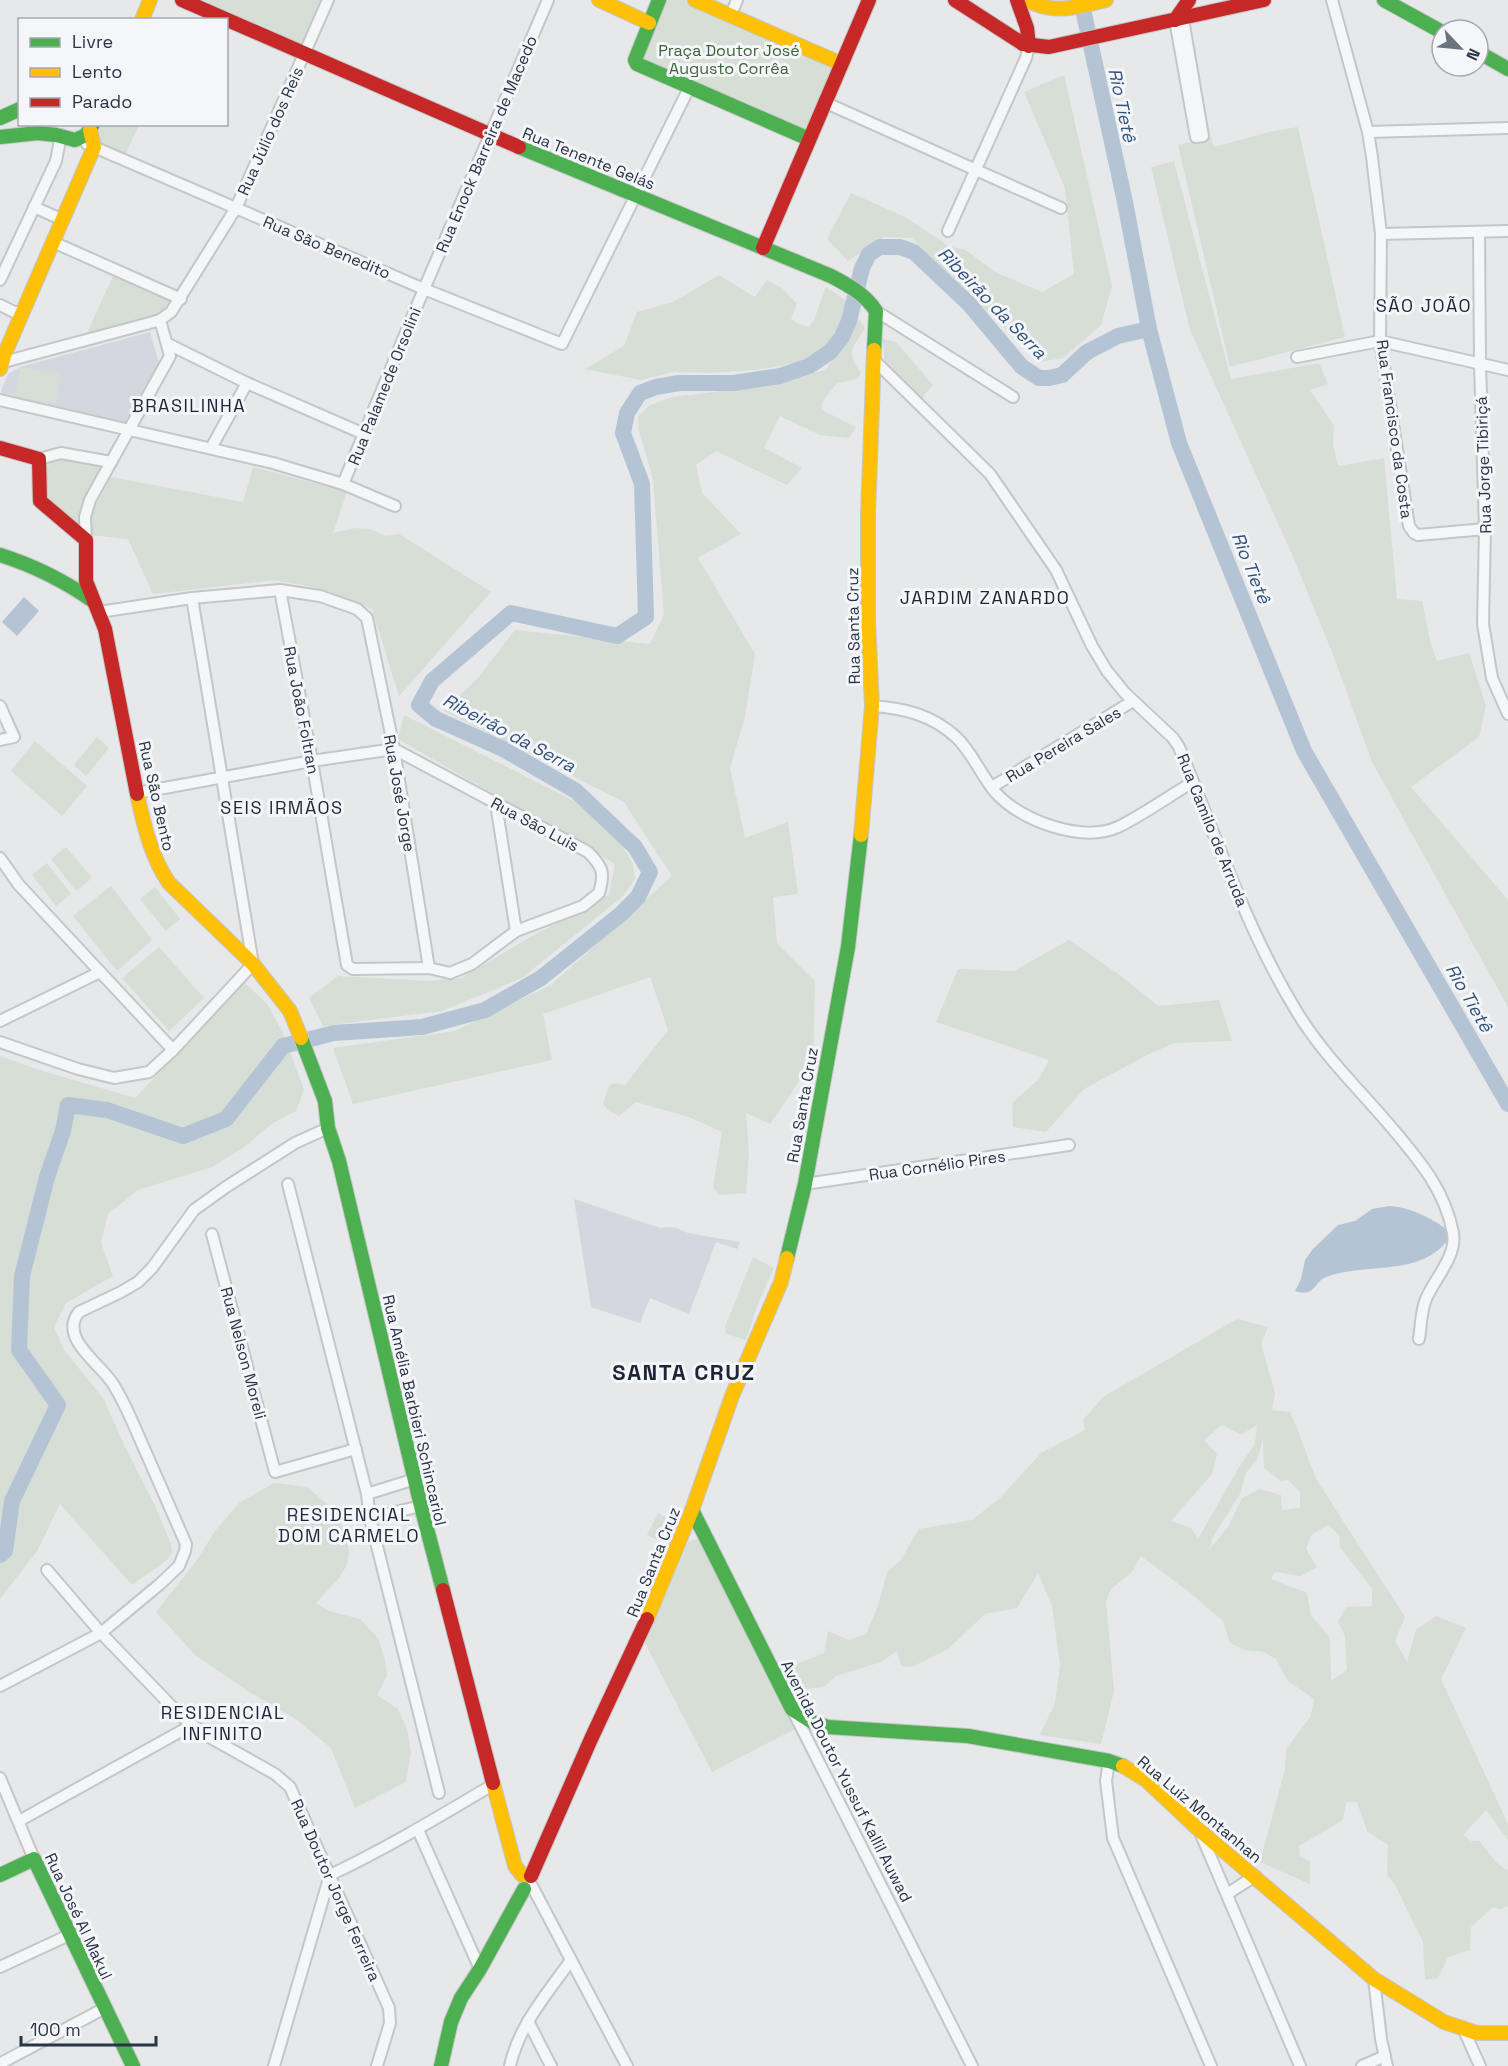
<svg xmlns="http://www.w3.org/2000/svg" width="1508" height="2066" viewBox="0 0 1508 2066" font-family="'Space Grotesk',sans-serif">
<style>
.built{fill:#d4d7dd}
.green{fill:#d6ded6;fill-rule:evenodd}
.water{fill:#b4c4d5}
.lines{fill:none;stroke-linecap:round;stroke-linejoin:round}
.river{stroke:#b4c4d5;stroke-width:16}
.street-casing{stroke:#c4c6c8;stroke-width:14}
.fast-casing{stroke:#c4c6c8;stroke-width:16}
.slow-casing{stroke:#c4c6c8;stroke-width:16}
.jam-casing{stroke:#c4c6c8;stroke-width:16}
.street{stroke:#f5f6f7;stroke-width:10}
.fast{stroke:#4caf50;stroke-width:14}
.slow{stroke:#ffc107;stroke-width:14}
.jam{stroke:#c62828;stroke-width:14}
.labels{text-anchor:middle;stroke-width:6;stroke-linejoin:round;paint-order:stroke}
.park-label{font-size:16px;fill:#3f6138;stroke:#f4f6f9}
.street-label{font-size:16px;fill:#2b3445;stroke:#f4f6f9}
.water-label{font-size:18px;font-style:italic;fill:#34527a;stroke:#f4f6f9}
.neighbourhood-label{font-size:18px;letter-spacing:1.5px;fill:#1d2536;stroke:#f4f6f9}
.district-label{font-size:22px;font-weight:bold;letter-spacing:1.5px;fill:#1d2536;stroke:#f4f6f9}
</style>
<rect width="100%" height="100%" fill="#e6e8ea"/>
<g class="built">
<path d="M150 332 159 363 125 422 2 393 1 391 8 374 20 367Z"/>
<path d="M574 1199 660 1228 674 1227 688 1233 740 1242 737 1249 716 1242 689 1314 650 1298 640 1323 591 1307Z"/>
</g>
<g class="green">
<path d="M203 0H322L309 30 310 35 303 47 292 43 289 38Z"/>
<path d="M663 0H692L839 64 807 136 637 63Z"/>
<path d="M1064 75 1112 286 1101 325 1063 358 1039 362 912 238 884 237 848 261 827 239 851 193 905 217 950 247 964 249 997 273 1042 292 1074 274 1065 188 1024 92Z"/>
<path d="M97 125H139L125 155 99 144 95 131Z"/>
<path d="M1298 127 1345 337 1230 367 1178 145 1211 137 1214 147 1273 131Z"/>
<path d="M1174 161 1231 379 1319 363 1328 384 1310 390 1334 426 1333 444 1338 466 1384 458 1397 599 1422 601 1431 645 1437 661 1469 653 1486 706 1479 737 1411 787 1508 900V1007L1372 762 1332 652 1291 552 1190 330 1151 167Z"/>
<path d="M114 274 173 301C160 321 109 329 86 335Z"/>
<path d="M719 275 755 297 767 280 782 288 797 304 791 319 797 323 809 327 814 320 826 287 847 301 838 334 822 350 800 361 781 366 754 370 711 373 674 372 641 380 585 369 624 346 637 312 673 302Z"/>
<path d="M855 315 865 328C852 350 845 351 861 373L857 379 837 383 822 402V410L856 427 849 438 820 435 780 416 764 448 802 468 787 485 716 451 696 465 702 493 741 534 698 558 755 654 745 717 730 768 745 838 788 822 798 894 773 897 777 943 815 981 813 1061 770 1124 746 1113 749 1152 746 1193 719 1195 713 1187 722 1132 689 1117 636 1102 619 1116 609 1111 603 1104 609 1086 614 1083 625 1085 668 1030 650 977 543 1014 552 1060 353 1104 333 1048 455 1031 551 985 672 876 624 802 444 711 477 679 515 630 650 644 664 615 653 479 639 430 638 416 650 405 673 397 755 387 826 370 848 337Z"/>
<path d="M883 339 896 342 933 385 922 398 884 359Z"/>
<path d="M20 367 61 374 56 404 15 397Z"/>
<path d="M61 458 101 466V471L79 528 45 499C45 482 40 462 61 458Z"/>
<path d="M253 467 347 492 333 533 356 528 370 529 386 536 399 534 491 592 399 696 372 609 318 588 275 580 153 594 128 539 90 535 93 511 111 477 243 502Z"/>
<path d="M404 715 578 803 621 844 632 862 635 879 623 896 522 978 442 1011 323 1026 309 998 338 976 429 981 461 978 529 938 609 895 615 864 398 739Z"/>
<path d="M97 737 109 748 86 776 74 765Z"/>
<path d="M35 741 87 786 62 816 11 771Z"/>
<path d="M66 847 92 878 76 891 51 859Z"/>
<path d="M47 863 71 894 56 906 32 875Z"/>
<path d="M111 886 152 940 117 971 73 916Z"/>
<path d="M155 887 180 919 166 931 140 899Z"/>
<path d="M1069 940 1121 976 1158 1006 1219 1000 1232 1041 1174 1043 1149 1054 1084 1089 1046 1132 1013 1127 1012 1103 1039 1079 1049 1060 936 1022 958 969 1014 971Z"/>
<path d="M159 947 204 998 169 1031 122 978Z"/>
<path d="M245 983 267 1004 285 1037 304 1090 296 1111 273 1123 243 1148 212 1167 138 1190 108 1214 101 1243 113 1276 66 1303 54 1327 64 1350 103 1398 125 1447 155 1506 171 1544 172 1553 167 1560 132 1585 60 1504 37 1551 0 1599V1056L36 1069 135 1098Z"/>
<path d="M753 1257 774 1268 758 1303 746 1340 726 1334 725 1327Z"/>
<path d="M1237 1319 1268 1327 1261 1343 1275 1394 1272 1410 1290 1412C1301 1435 1307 1459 1318 1482L1405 1617 1395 1641 1407 1662 1416 1630 1436 1616 1466 1628 1441 1679 1508 1824V1840L1486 1810 1463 1835 1471 1841H1479L1497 1863 1508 1871V1906L1500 1909 1493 1907 1471 1927 1470 1950 1448 1957 1438 1978 1425 1980 1423 1942 1395 1885 1387 1875 1388 1845 1367 1831 1357 1802H1346L1343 1820 1299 1846 1300 1857 1310 1861V1884L1260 1862 1285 1769 1286 1749 1311 1716 1314 1699 1288 1681 1276 1659 1264 1652 1245 1650 1230 1643 1223 1621 1189 1592 1141 1556 1132 1572 1111 1589 1106 1601 1114 1691 1101 1744 1040 1735 1055 1703 1060 1665 1052 1606 1038 1573 1017 1608 985 1614 948 1649 912 1667 901 1666 897 1651 881 1662 836 1676 824 1687 797 1690 787 1668 824 1653 828 1631 849 1640 866 1634 878 1606 887 1572 900 1561 919 1529 972 1520 1000 1498 1041 1453 1085 1430 1083 1420 1103 1397ZM1222 1425 1241 1435 1257 1425 1255 1444 1241 1464 1198 1539 1191 1528 1171 1521 1212 1474 1217 1454 1204 1440ZM1263 1439 1264 1468 1281 1481 1288 1480 1300 1492V1508L1282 1510 1281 1495 1259 1489 1242 1498 1228 1527 1209 1550 1213 1537 1240 1494 1246 1473 1257 1459ZM1328 1525 1339 1535 1340 1547 1372 1589V1606L1346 1607 1338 1622 1345 1636 1347 1670 1331 1681 1330 1638 1311 1615 1307 1593 1271 1579 1275 1572 1300 1576 1317 1567 1306 1549 1312 1534Z"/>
<path d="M274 1483 307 1487 334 1510 344 1529 349 1550 347 1565 339 1578 316 1603 329 1611 360 1619 378 1638 385 1660 387 1676 377 1695 398 1709 407 1729 411 1752 406 1782 355 1808 331 1748 296 1719 249 1692 195 1655 156 1612 197 1560 215 1531 239 1503Z"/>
<path d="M658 1513 678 1523 667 1544 647 1535Z"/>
<path d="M697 1539 703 1544 797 1728 712 1772 645 1643 688 1542Z"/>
</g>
<g class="water">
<path d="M24 597 39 611 17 636 2 622Z"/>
<path d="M1389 1206C1409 1207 1430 1217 1446 1229L1447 1241C1420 1276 1367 1263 1329 1276 1312 1281 1317 1298 1295 1291L1301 1279 1305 1260 1313 1249 1338 1225 1355 1221 1372 1209Z"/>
</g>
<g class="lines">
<g class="river">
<path d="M1081 0 1125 202 1149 329 1179 443 1304 751 1508 1104"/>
<path d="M0 1555 5 1551 12 1501 58 1405 19 1350 22 1276 47 1177 63 1131 68 1105 107 1110 183 1136 226 1119 283 1046 334 1033 422 1027 485 1010 541 978 621 914 638 897 650 872 635 847 576 791 503 749 436 719 419 705 432 681 511 613 617 636 646 617 642 484 623 433 627 413 640 393 656 387 679 383H734L780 376 809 366 830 352 842 337 849 321 862 268 869 254 880 247H900L914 252 970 305 1022 367 1039 378H1049L1062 375 1087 352 1118 336 1149 329"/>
</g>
<g class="street-casing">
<g id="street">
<path d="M1332 0 1368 132 1372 157 1381 234 1380 341 1409 526 1414 533 1418 535 1485 529"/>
<path d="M731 15 737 0"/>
<path d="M1175 20 1196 137 1203 136 1183 19"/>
<path d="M824 102 1061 208"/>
<path d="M1368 132 1508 128"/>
<path d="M87 144 424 289 562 344 689 88"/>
<path d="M34 207 63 220"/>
<path d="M948 231 1026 58 1029 46"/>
<path d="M1479 232 1480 364 1485 529 1483 624 1492 678 1508 714"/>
<path d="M1381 234 1508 231"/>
<path d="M53 242 181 299"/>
<path d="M0 280 56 161 61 135"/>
<path d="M0 305 14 312H23"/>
<path d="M876 311 1013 397"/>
<path d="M168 344 247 383 364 434"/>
<path d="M1297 357 1380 341 1508 370"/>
<path d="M874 360 990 474 1056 570 1092 646 1107 671 1125 693 1173 738 1179 747C1216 836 1246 929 1297 1012 1323 1055 1360 1090 1392 1128 1419 1160 1445 1190 1453 1233 1457 1256 1435 1278 1426 1299 1421 1310 1421 1327 1419 1339"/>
<path d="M0 363 146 324 160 320 171 312 236 208 328 0"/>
<path d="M0 400 273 463 343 484 395 506"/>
<path d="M211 448 247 383"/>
<path d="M39 459 61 453 111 462"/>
<path d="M343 484 424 289 548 0"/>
<path d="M86 540 85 517 90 500 170 356 160 320"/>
<path d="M280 590 312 761 347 965 353 969 429 968 450 973 472 964 516 931 583 906 599 893C605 873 603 867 588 852L394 749"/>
<path d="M99 612 192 598 280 590 320 596 357 609 367 618 394 749 429 968"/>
<path d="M0 706 14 737 0 740"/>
<path d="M872 706C904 708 932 715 956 737 973 753 981 776 996 793 1021 821 1082 843 1118 827 1143 815 1169 796 1193 782"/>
<path d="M992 787 1133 701"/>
<path d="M137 793 312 761 394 749"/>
<path d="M496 804 516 931"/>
<path d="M0 858 19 885 173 1050"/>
<path d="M0 1021 100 972"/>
<path d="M0 1042 78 1069 114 1078 149 1072 173 1050 253 964 192 598"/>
<path d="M288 1184 367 1494 370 1518 439 1793"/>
<path d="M805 1184 1069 1145"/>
<path d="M212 1234 275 1472 356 1449"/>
<path d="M367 1494 415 1479"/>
<path d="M370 1518 421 1506"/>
<path d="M47 1570 101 1633 182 1717 209 1737 275 1774 290 1787 389 2008 390 2023 377 2066"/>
<path d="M0 1686 101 1633 160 1584 179 1566 185 1551 186 1544C173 1514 160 1485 147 1455 136 1431 127 1406 113 1384 101 1364 58 1338 79 1312L121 1292 138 1282 152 1268 194 1210 226 1187 295 1143 328 1128"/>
<path d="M792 1709 972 2066"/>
<path d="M1109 1761 1106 1781 1113 1838 1211 2066"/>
<path d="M0 1778 34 1859"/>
<path d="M19 1821 192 1725"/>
<path d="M418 1830 480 1969"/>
<path d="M1200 1832 1300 2066"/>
<path d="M532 1886 627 2066"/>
<path d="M1227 1894 1255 1876"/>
<path d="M0 1967 69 1935"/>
<path d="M1374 1979 1381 2039 1387 2066"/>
<path d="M528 2021 551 2066"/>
<path d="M1463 2028 1480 2066"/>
<path d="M3 2062 105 2008"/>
<path d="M274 2066 330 1875C387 1848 440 1816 494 1784"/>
<path d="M510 2066C519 2025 547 1994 571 1960"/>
<path d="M1362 2066 1385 2056"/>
</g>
</g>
<g class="fast-casing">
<g id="fast">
<path d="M659 0 635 60 637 64 809 139"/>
<path d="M1384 0 1442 32"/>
<path d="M1478 52 1508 69"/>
<path d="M0 118 20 109"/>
<path d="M0 137 38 133 56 135 75 140 86 135 93 124"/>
<path d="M519 147 831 276C848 285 865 294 876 311L874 350"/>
<path d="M0 555C35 566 63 580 93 601"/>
<path d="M301 1038 325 1101 328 1128 339 1161 421 1506 443 1590"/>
<path d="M787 1258 805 1184 848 947 861 835"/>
<path d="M692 1510 792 1709 814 1723 828 1727 968 1736 1109 1761 1123 1766"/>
<path d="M0 1875 34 1859 133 2066"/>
<path d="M441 2066 451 2022 461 1998 480 1969 524 1889"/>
</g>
</g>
<g class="slow-casing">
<g id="slow">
<path d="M599 0 649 23"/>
<path d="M695 0 842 64"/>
<path d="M1027 0C1053 15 1078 7 1106 0"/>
<path d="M142 20 150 0"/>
<path d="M0 369 5 353 94 147 90 130"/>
<path d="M137 794C144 825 151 857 169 883L253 964 290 1011 301 1038"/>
<path d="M861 835 872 706 868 620V516L874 350"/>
<path d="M647 1619 692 1510 732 1396 781 1282 787 1258"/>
<path d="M1123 1766 1146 1780 1198 1829 1374 1979 1444 2022 1477 2033H1508"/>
<path d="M493 1783 515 1866 522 1875"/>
</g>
</g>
<g class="jam-casing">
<g id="jam">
<path d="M182 0 519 147"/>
<path d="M955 0 1023 44 1049 47 1264 0"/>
<path d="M1017 0 1027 28 1029 46"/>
<path d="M1175 20 1189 0"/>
<path d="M763 248 869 0"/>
<path d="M0 448 39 459 40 501 86 540V581L105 629 137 794"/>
<path d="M443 1590 493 1783"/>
<path d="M531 1876 591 1739 647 1619"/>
</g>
</g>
<use href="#street" class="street"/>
<use href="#fast" class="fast"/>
<use href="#slow" class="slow"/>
<use href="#jam" class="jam"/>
</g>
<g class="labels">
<g class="park-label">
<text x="729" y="56">Praça Doutor José<tspan x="729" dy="18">Augusto Corrêa</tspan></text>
</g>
<g class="street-label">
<text transform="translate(270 131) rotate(-66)" y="6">Rua Júlio dos Reis</text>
<text transform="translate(486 144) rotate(-67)" y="6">Rua Enock Barreira de Macedo</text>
<text transform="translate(589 158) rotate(22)" y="6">Rua Tenente Gelás</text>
<text transform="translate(327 247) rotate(23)" y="6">Rua São Benedito</text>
<text transform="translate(384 386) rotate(-68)" y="6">Rua Palamede Orsolini</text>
<text transform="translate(1395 429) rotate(82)" y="6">Rua Francisco da Costa</text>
<text transform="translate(1483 465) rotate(-92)" y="6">Rua Jorge Tibiriçá</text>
<text transform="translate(853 626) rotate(-91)" y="6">Rua Santa Cruz</text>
<text transform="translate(302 710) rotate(79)" y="6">Rua João Foltran</text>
<text transform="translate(1063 744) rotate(-31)" y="6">Rua Pereira Sales</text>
<text transform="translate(400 793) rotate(80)" y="6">Rua José Jorge</text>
<text transform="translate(157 796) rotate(77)" y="6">Rua São Bento</text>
<text transform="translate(535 824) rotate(28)" y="6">Rua São Luis</text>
<text transform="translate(1213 830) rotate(68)" y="6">Rua Camilo de Arruda</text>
<text transform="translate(802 1105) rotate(-80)" y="6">Rua Santa Cruz</text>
<text transform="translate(937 1165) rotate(-8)" y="6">Rua Cornélio Pires</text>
<text transform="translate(244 1353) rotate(75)" y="6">Rua Nelson Moreli</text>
<text transform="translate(415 1410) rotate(77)" y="6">Rua Amélia Barbieri Schincariol</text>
<text transform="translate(653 1562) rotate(-68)" y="6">Rua Santa Cruz</text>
<text transform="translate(847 1781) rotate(63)" y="6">Avenida Doutor Yussuf Kallil Auwad</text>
<text transform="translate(1200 1809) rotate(40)" y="6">Rua Luiz Montanhan</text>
<text transform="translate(336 1890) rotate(66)" y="6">Rua Doutor Jorge Ferreira</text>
<text transform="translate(79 1916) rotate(65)" y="6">Rua José Al Makul</text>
</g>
<g class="water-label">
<text transform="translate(1122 105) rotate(78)" y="6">Rio Tietê</text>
<text transform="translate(992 303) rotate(46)" y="6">Ribeirão da Serra</text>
<text transform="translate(1251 568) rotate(68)" y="6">Rio Tietê</text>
<text transform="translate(509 733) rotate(28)" y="6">Ribeirão da Serra</text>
<text transform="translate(1469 998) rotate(60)" y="6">Rio Tietê</text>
</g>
<g class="neighbourhood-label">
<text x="1424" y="312">SÃO JOÃO</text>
<text x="189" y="412">BRASILINHA</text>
<text x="985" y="604">JARDIM ZANARDO</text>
<text x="282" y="814">SEIS IRMÃOS</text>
<text x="349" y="1521">RESIDENCIAL<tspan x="349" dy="21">DOM CARMELO</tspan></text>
<text x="223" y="1719">RESIDENCIAL<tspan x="223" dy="21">INFINITO</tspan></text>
</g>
<g class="district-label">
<text x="684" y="1380">SANTA CRUZ</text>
</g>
</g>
<rect x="18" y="18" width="210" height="108" fill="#f4f6f9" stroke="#a4a8b1" stroke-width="1.5"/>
<rect x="30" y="38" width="30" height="9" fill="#4caf50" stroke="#a4a8b1" stroke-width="1.5"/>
<text x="72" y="48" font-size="18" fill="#2b3445">Livre</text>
<rect x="30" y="68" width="30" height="9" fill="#ffc107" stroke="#a4a8b1" stroke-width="1.5"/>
<text x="72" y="78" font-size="18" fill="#2b3445">Lento</text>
<rect x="30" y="98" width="30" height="9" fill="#c62828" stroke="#a4a8b1" stroke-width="1.5"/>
<text x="72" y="108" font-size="18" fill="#2b3445">Parado</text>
<g transform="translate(1460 48) rotate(116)"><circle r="28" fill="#f4f6f9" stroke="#a4a8b1" stroke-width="1.5"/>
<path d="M0-4.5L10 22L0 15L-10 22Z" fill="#6c737f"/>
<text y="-9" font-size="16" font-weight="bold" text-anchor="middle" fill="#2b3445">N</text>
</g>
<path d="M21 2036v9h135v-9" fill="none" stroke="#2b3445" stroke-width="3"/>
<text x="30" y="2036" font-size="18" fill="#2b3445" stroke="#f4f6f9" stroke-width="4.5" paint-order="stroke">100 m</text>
</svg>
